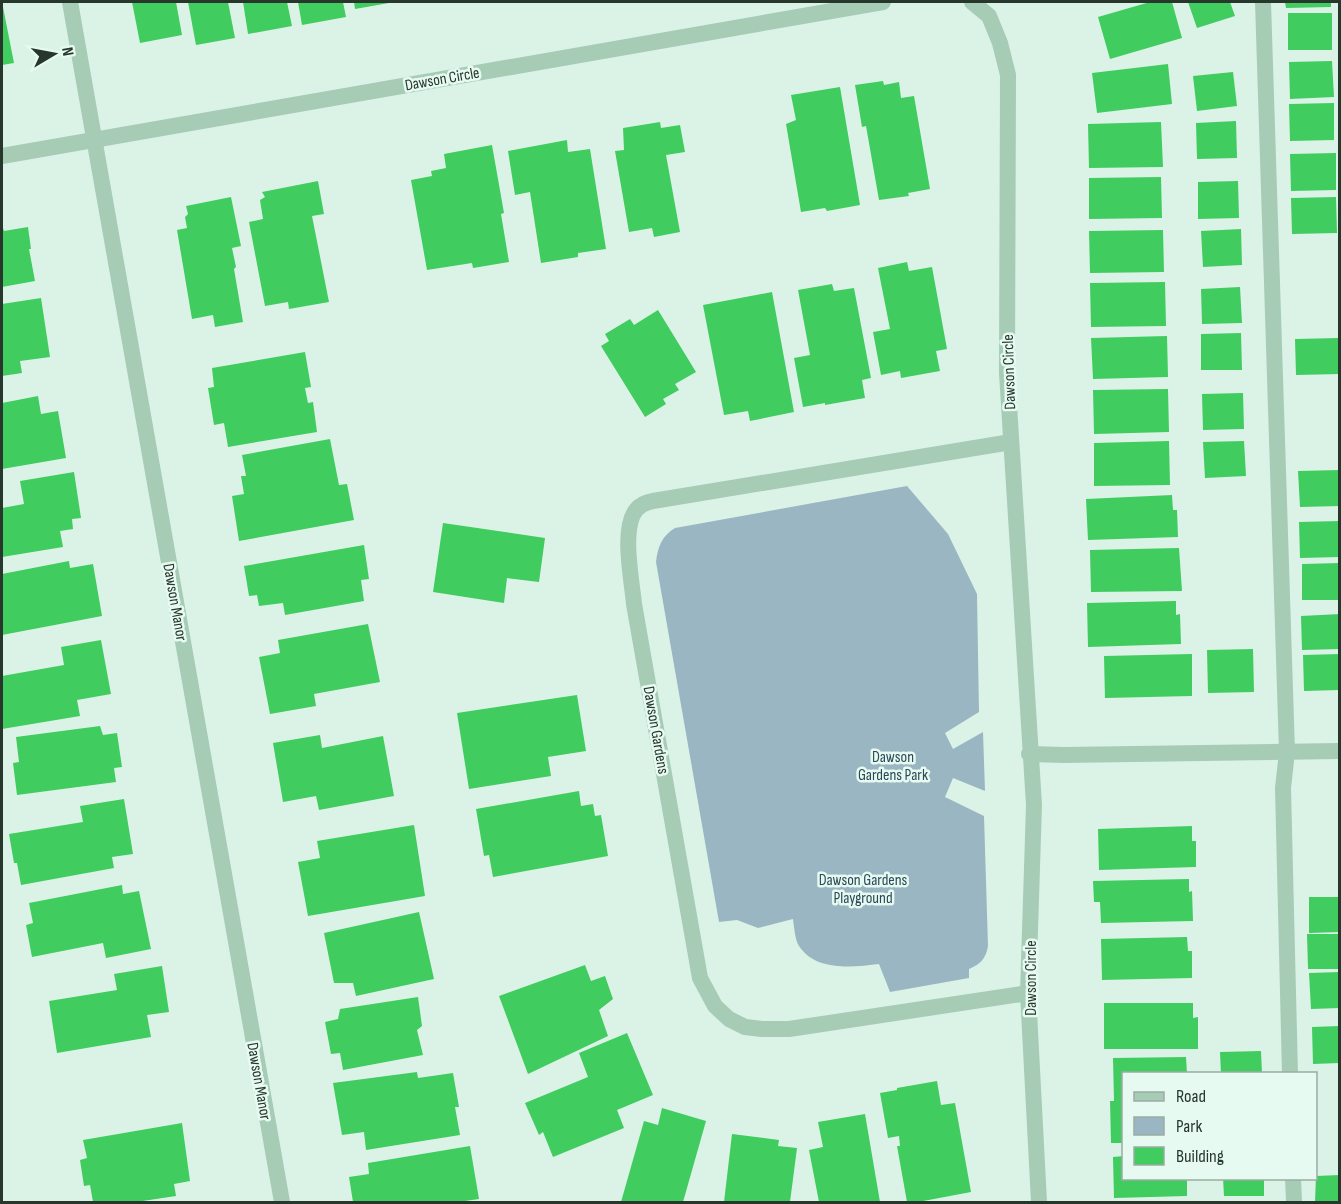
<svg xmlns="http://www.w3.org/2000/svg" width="1341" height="1204" viewBox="0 0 1341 1204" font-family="'Sofia Sans Condensed',sans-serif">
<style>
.green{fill:#9ab6c3}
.building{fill:#40cc5e}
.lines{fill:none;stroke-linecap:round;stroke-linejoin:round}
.service{stroke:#a6ccb6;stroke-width:16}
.minor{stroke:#a6ccb6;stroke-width:16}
.labels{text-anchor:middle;stroke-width:5;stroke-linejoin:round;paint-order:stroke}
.street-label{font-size:16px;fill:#27372c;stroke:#e7faf1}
.park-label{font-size:16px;fill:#2a4857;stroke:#e7faf1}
</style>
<rect width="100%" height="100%" fill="#dbf3e7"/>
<path class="green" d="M907 486 948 534 977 594 979 712 945 733 953 749 983 732 985 791 953 778 945 797 984 816 988 946C986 958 981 964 969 969V978L890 992 879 964C854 967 816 972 799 946 795 940 794 926 793 919L758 928 737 920 719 922 656 562C658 546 662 536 675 528Z"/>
<g class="building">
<path d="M2 2 14 63 2 65Z"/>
<path d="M132 2H176L182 35 140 43Z"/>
<path d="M188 2H228L235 38 196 45Z"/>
<path d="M243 2H287L292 26 248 34Z"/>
<path d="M298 2H343L346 17 302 25Z"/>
<path d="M354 2H389V3L355 9Z"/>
<path d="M1150 2H1172L1182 38 1110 59 1098 17Z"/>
<path d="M1188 2H1230L1235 16 1197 28Z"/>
<path d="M1285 2H1331V7L1286 8Z"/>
<rect x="1288" y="13" width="44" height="37"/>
<path d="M1332 61 1334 97 1290 99 1289 62Z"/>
<path d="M1168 64 1172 104 1097 113 1092 73Z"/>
<path d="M1233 72 1237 106 1197 111 1193 76Z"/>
<path d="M883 81 884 85 899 82 901 98 914 96 930 189 908 193 909 196 879 200 866 126 862 127 855 85Z"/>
<path d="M840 87 860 205 827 211 825 208 801 212 786 124 796 120 791 95Z"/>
<path d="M1334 103V140L1290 141 1289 104Z"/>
<path d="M1236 121 1237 158 1197 159 1196 123Z"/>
<path d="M660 122 661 128 680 125 685 152 666 155 680 232 654 237 652 228 629 232 615 151 624 150 623 128Z"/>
<path d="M1161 122 1163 167 1089 168 1088 124Z"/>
<path d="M567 140 568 152 590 149 606 249 578 253V257L541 263 530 192 515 195 508 151Z"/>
<path d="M492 145 504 213 501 214 509 262 473 268 472 263 427 270 411 180 432 176 431 171 446 168 444 154Z"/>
<path d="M1336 153V190L1291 191 1290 154Z"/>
<path d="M1161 177 1162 218 1089 219V178Z"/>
<path d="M318 181 324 214 312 216 329 302 289 309 288 302 265 306 249 222 263 219 260 200 265 197 262 192Z"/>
<path d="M1238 181 1239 218 1198 219V182Z"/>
<path d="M231 197 241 246 232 248 236 267 234 269 243 322 215 327 213 315 192 319 177 230 187 228 185 217 188 214 186 206Z"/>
<path d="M1336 197 1337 233 1292 234 1291 198Z"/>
<path d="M2 225 4 231 28 227 31 249H29L35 281 2 287Z"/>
<path d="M1241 229 1242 265 1203 267 1201 231Z"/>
<path d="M1163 230 1164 272 1090 273 1089 231Z"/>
<path d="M907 262 909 271 932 267 947 349 936 351 940 371 901 378 900 371 881 375 873 332 890 329 878 268Z"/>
<path d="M1165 282 1166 326 1091 327 1090 283Z"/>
<path d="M832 284 834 291 854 288 871 378 862 380 865 398 825 405V403L803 407 794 358 810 355 798 290Z"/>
<path d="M1240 287 1242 323 1202 324 1201 289Z"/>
<path d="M772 292 794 412 750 421 748 411 724 415 703 305Z"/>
<path d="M41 298 50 357 20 361 22 373 2 376V304Z"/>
<path d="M658 310 696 372 675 384 679 390 663 399 666 404 645 417 601 346 609 341 605 334 630 319 634 325Z"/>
<path d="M1241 333 1242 370H1201V334Z"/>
<path d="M1167 336 1168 377 1093 379 1091 338Z"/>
<path d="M1339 338 1340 374 1296 375 1295 339Z"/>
<path d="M305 352 311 387 305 388 308 403 313 402 317 432 228 447 224 423 214 425 208 388 214 387 212 368Z"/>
<path d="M1168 389 1169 432 1094 434 1093 390Z"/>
<path d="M1243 393 1244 429 1203 430 1202 394Z"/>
<path d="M38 396 41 414 58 411 66 458 2 469V403Z"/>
<path d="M330 439 339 485 347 484 354 520 239 541 232 496 244 494 241 476H246L242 455Z"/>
<path d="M1169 441 1170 485 1094 486V443Z"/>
<path d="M1244 441 1246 476 1205 478 1203 442Z"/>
<path d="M1340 470V506L1300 507 1298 471Z"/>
<path d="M74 472 81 518 72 519 73 529 60 531 63 547 2 557V508L24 504 20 481Z"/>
<path d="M1172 495 1173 510H1177L1178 537 1088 540 1086 499Z"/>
<path d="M1340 521V557L1300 558 1299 522Z"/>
<path d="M443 523 545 538 539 582 507 578 504 603 433 592Z"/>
<path d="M364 545 369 579 361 580 364 601 285 615 283 603 259 606 257 595 249 596 244 566Z"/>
<path d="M1179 548 1182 591 1091 592 1090 550Z"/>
<path d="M69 561 70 568 93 564 102 616 2 635V574Z"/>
<path d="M1340 563V600H1302V564Z"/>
<path d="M1176 601V615L1180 614 1181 644 1088 647 1087 603Z"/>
<path d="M1340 614V649L1302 650 1301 616Z"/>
<path d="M368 624 380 682 314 694 316 706 270 714 259 657 280 653 278 640Z"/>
<path d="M101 640 111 694 77 700 80 716 2 729V676L64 665 61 647Z"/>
<path d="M1253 649 1254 692 1208 693 1207 650Z"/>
<path d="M1192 654V696L1105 698 1104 656Z"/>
<path d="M1340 654V690L1304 691 1303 655Z"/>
<path d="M577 695 586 751 548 757 551 776 469 789 457 713Z"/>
<path d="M100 726 103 735 117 733 122 767 114 768 116 782 17 795 13 763 19 762 16 737Z"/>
<path d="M320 735 322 748 383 736 394 796 319 810 316 796 283 802 273 743Z"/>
<path d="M579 791 581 806 593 804 595 816 601 815 608 856 493 877 489 855 484 856 476 809Z"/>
<path d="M124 799 133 854 112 857 114 868 21 885 17 863H14L9 834 83 822 80 806Z"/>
<path d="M414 825 425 896 308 916 298 862 320 858 317 841Z"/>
<path d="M1192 826V841H1196V867L1099 870 1098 829Z"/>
<path d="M1189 879V892L1192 891 1193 921 1101 923 1100 902H1094L1093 881Z"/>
<path d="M122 885 123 894 139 891 151 949 106 958 103 943 32 957 26 925 33 923 29 903Z"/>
<path d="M1309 897H1340V932L1309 933Z"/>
<path d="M419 912 434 979 356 996 353 983H334L324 933Z"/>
<path d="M1307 934H1340V969H1308Z"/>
<path d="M1187 937 1188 951H1192V978L1102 980 1101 939Z"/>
<path d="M585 965 591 981 605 976 613 999 599 1010 608 1036 528 1074 499 996Z"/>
<path d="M162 966 169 1012 147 1015 151 1037 57 1053 49 1001 117 990 114 974Z"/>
<path d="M1340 972V1008L1311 1009 1309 973Z"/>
<path d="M418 997 422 1026 417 1030 423 1055 343 1070 340 1053 331 1054 325 1022 338 1019 340 1009Z"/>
<path d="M1104 1003H1193V1018L1198 1017V1049H1104Z"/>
<path d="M1340 1026V1063L1313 1064 1312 1027Z"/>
<path d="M627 1033 653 1095 617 1110 624 1128 553 1157 543 1132 539 1135 525 1103 588 1077 579 1053Z"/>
<path d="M1261 1051 1262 1074H1221L1220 1052Z"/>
<path d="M1186 1057 1187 1074H1124V1143H1111L1110 1101H1114L1113 1058Z"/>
<path d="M417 1072 418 1078 453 1073 459 1107H455L460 1135 366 1150 364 1132 342 1135 333 1083Z"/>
<path d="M937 1081 941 1105 955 1103 971 1192 918 1202H907L897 1146H900L899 1136 888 1138 880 1093 897 1090V1088Z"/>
<path d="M662 1108 706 1121 683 1202H621L644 1121 658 1125Z"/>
<path d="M865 1114 880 1202H819L809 1150 823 1147 818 1122Z"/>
<path d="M182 1123 190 1181 174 1184 176 1196 136 1202H93L90 1185 84 1186 80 1160 87 1158 83 1140Z"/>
<path d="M732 1134 779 1140 778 1146 797 1148 790 1202H724Z"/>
<path d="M470 1146 479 1199 458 1202H353L349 1177 369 1174 368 1163Z"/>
<path d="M1124 1156V1178H1187V1196L1114 1198 1113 1157Z"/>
<path d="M1340 1175V1202H1315L1316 1176Z"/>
<path d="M1223 1178H1264V1196H1224Z"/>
</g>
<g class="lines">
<g class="service">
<path d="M1263 2 1287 752 1283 788 1290 1074"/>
<path d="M1293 1178 1294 1202"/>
</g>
<g class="minor">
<path d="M70 2 282 1202"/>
<path d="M972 2 989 16 1000 43 1008 75 1007 373 1034 805 1028 993 1039 1202"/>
<path d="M2 156 883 2"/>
<path d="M1011 442 653 501C647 502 640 505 636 510 621 529 632 581 634 604L700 978 715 1006 729 1019 745 1027 762 1029H789L1028 993"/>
<path d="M1029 754 1065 755 1340 751"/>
</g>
</g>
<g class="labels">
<g class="street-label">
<text transform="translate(442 78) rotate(-10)" y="6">Dawson Circle</text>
<text transform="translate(1008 372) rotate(-92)" y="6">Dawson Circle</text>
<text transform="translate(176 602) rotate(80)" y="6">Dawson Manor</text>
<text transform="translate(657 730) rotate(80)" y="6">Dawson Gardens</text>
<text transform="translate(1030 978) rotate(-90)" y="6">Dawson Circle</text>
<text transform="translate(260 1081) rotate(80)" y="6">Dawson Manor</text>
</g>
<g class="park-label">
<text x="893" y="762">Dawson<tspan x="893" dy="18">Gardens Park</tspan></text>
<text x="863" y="885">Dawson Gardens<tspan x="863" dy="18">Playground</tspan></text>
</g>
</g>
<rect width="1341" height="1204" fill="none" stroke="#27372c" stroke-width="6"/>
<rect x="1122" y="1072" width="195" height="108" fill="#e7faf1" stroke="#9aaca2" stroke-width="1.5"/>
<rect x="1134" y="1092" width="30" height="9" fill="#a6ccb6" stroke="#9aaca2" stroke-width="1.5"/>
<text x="1176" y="1102" font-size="18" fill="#27372c">Road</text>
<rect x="1134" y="1117" width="30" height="18" fill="#9ab6c3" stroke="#9aaca2" stroke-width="1.5"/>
<text x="1176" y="1132" font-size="18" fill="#27372c">Park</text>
<rect x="1134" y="1147" width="30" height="18" fill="#40cc5e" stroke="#9aaca2" stroke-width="1.5"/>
<text x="1176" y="1162" font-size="18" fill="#27372c">Building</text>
<g transform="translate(54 54) rotate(80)" stroke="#e7faf1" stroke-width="4.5" paint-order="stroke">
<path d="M0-4.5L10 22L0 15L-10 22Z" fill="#27372c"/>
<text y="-9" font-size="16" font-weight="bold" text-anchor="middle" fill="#27372c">N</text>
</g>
</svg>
